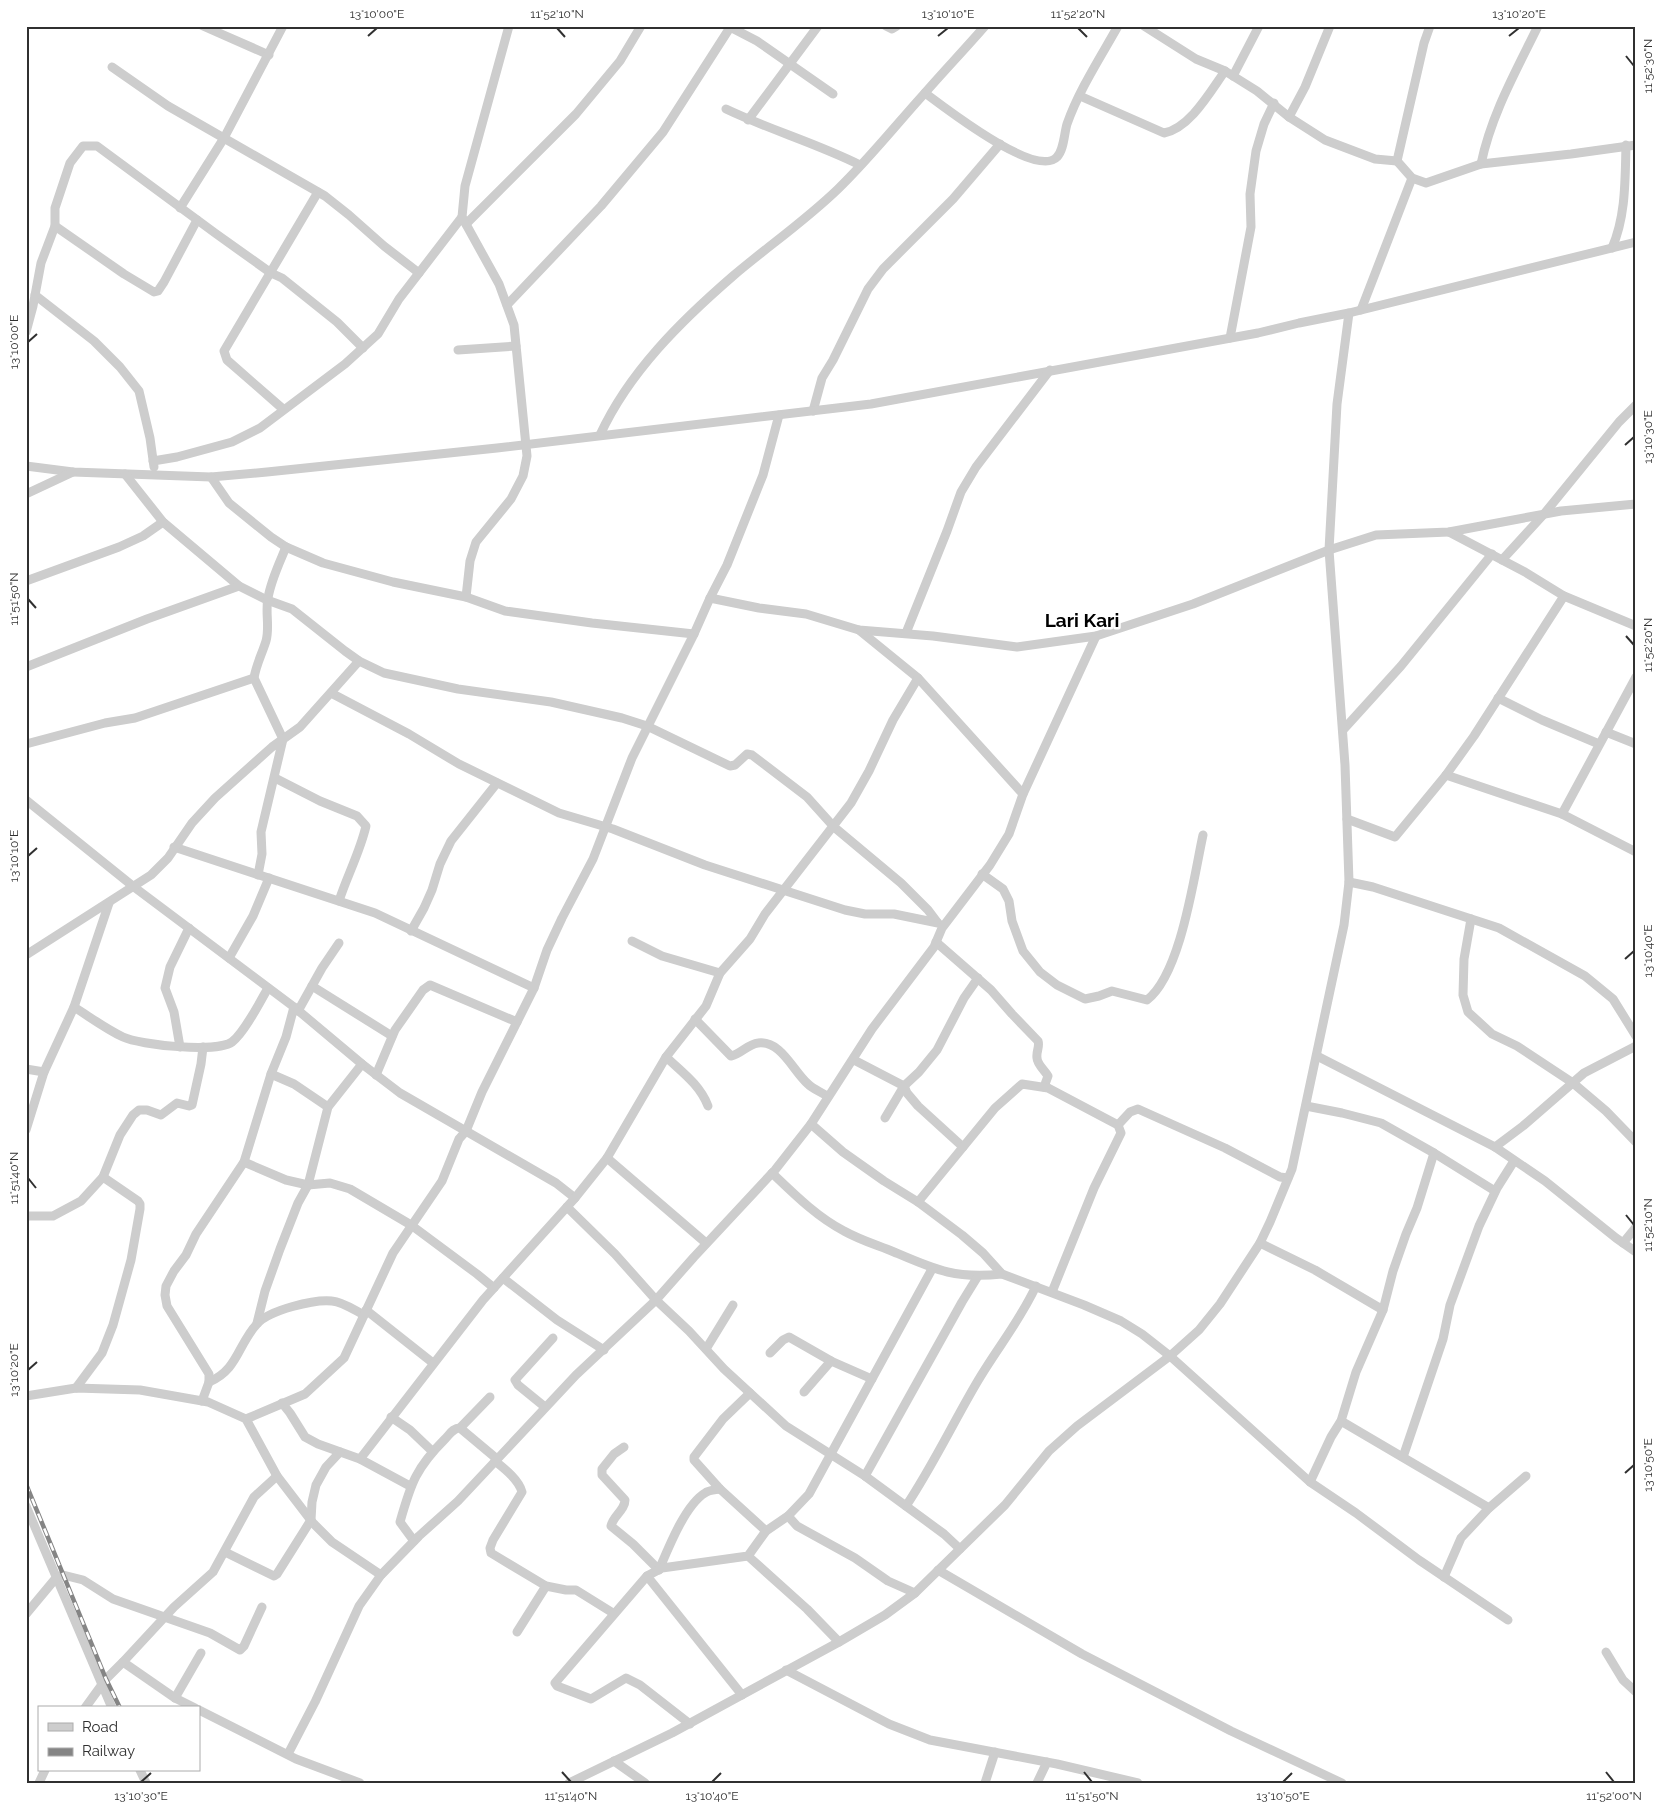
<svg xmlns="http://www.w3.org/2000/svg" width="1662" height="1809" viewBox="0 0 1662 1809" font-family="Raleway,sans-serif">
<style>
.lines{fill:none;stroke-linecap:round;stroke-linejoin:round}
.minor{stroke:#cdcdcd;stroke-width:9}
.rail-casing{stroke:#858585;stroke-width:4.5}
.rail{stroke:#fff;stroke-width:2.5;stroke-dasharray:8;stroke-linecap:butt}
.ticks{fill:none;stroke:#303030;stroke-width:2}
.labels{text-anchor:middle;stroke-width:5;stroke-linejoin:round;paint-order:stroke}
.district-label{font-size:19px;font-weight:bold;fill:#000;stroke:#fff}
.neatline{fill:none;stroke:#303030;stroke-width:2}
.ticks-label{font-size:12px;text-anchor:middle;fill:#303030}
</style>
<rect width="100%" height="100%" fill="#fff"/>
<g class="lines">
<g class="minor">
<path d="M203 26 269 55"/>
<path d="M886 26 892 29 897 26"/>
<path d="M1144 26 1196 59 1225 71 1257 91 1289 117 1325 140 1375 159 1397 161"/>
<path d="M1430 26 1424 43 1397 161 1412 178 1426 183 1481 164 1571 154 1636 145"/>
<path d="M730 27 757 41 833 94"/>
<path d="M112 67 168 106 325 196 349 215 384 246 419 273"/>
<path d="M1233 76 1259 26"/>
<path d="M925 93C944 107 1036 179 1057 157 1064 150 1064 134 1067 124 1079 90 1100 58 1118 26"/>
<path d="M1080 96 1164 133C1190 128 1210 92 1225 71"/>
<path d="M726 109C770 130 816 143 860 165"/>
<path d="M1289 117 1305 87 1330 26"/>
<path d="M748 120 818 26"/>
<path d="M1481 164C1491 115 1516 71 1538 26"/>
<path d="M180 208 224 138 283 26"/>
<path d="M466 224 576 114 620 61 641 26"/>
<path d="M55 226 124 274 154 292 158 291 164 282 197 220"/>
<path d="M1612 248C1626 216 1625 180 1626 145"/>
<path d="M35 295 94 341 120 367 139 391 150 438 154 467"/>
<path d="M507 305 601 206 663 132 731 26"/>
<path d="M1361 310 1412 178"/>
<path d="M26 332 33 306 41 263 55 226V208L70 163 83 146H97L215 233 271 273 282 278 337 322 363 348"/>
<path d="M1230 338 1251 227 1250 194 1256 151 1264 124 1274 103"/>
<path d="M458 350 516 346"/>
<path d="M283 409 227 360 224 351 318 192"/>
<path d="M813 411 822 378 833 360 868 289 883 269 953 199 1000 144"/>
<path d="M600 435C629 372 681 321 733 276 767 247 805 221 838 189 869 159 895 126 924 94 944 71 965 49 985 26"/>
<path d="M153 461 177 457 232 442 260 428 345 364 378 334 399 299 462 217"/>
<path d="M26 466 73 472 211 477 267 472 497 448 871 404 1258 333 1299 323 1349 313 1636 242"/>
<path d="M125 474 163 522 239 586 267 600 292 609 345 651 359 661 384 673 458 689 551 702 622 718 647 726 730 766 735 765 747 754 752 755 807 797 834 827 901 883 928 910 937 922"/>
<path d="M211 477 229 503 271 537 286 547 323 563 393 582 466 597 505 611 592 623 694 634"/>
<path d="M26 494 73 472"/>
<path d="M1449 532 1525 572 1564 596 1636 626"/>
<path d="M1502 560 1544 514 1619 422 1636 405"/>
<path d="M26 581 119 547 143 536 163 522"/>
<path d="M466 597 470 561 476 542 511 499 523 476 527 456 514 325 499 284 462 217 465 186 509 26"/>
<path d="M710 598 759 608 806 614 859 630 933 636 1017 647 1096 636 1193 604 1329 550 1376 535 1449 532 1561 511 1636 504"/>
<path d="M859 630 918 678 1023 794"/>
<path d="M906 633 947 531 961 492 976 467 1050 370"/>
<path d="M26 667 147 619 239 586"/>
<path d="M331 693 409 734 459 764 559 813 613 829 705 865 845 910 865 914H894L938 923"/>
<path d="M1498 698 1542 720 1599 744"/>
<path d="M1343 730 1401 666 1492 554"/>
<path d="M1606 732 1636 744"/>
<path d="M26 744 105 723 135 718 254 678"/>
<path d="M1446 775 1562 814 1636 852"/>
<path d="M275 778 320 801 357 816 366 826C360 852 347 876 339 901"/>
<path d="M26 800 134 887 294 1007 362 1064 400 1093 556 1183 575 1198"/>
<path d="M1562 814 1636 677"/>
<path d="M1347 819 1395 837 1446 775 1474 736 1564 596"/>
<path d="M174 847 375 913 534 988"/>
<path d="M982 874 1003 889 1009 901 1012 921 1023 951 1040 972 1057 985 1085 999 1099 996 1112 991 1147 1000C1181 974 1194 876 1203 835"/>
<path d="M258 875 262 854 261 832 283 739 254 678C256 665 262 654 266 641 270 627 265 612 268 598 271 580 279 564 286 547"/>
<path d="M1349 882 1373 887 1499 928 1585 976 1613 999 1636 1036"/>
<path d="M1471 919 1464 959 1463 995 1468 1012 1492 1034 1517 1046 1573 1083 1606 1111 1636 1142"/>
<path d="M411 931 424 908 432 890 440 864 451 841 497 783"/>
<path d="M632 941 662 956 720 973"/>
<path d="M936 942 991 990 1012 1014 1038 1041C1040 1047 1036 1051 1037 1058 1037 1064 1045 1071 1048 1076L1044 1087"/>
<path d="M26 955 151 875 168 858 192 823 215 798 272 747 300 727 359 661"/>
<path d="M229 958 253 916 269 878"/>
<path d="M312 986 392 1036"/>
<path d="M74 1007C90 1017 106 1029 123 1037 140 1045 217 1053 232 1042 244 1033 260 1002 268 988"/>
<path d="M298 1011 322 968 339 943"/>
<path d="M695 1019 731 1056C741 1054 748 1044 758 1043 781 1040 793 1071 808 1084 813 1089 821 1092 827 1096"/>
<path d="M180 1047 174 1012 165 988 170 967 189 928"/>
<path d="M1317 1056 1495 1147 1545 1181 1616 1238 1636 1252"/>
<path d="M666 1057C682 1072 700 1085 708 1106"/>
<path d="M854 1060 904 1086 907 1093 918 1106 963 1147"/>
<path d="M26 1069 44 1072"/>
<path d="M271 1074 294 1084 328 1107"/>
<path d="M376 1075 395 1030 423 990 430 985 517 1022"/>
<path d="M1306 1106 1342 1113 1381 1123 1434 1153 1495 1191"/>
<path d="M885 1118 904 1086 919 1072 937 1050 964 998 978 978"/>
<path d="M811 1124 843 1152 884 1181 918 1202 962 1235 983 1253 1002 1274 1084 1305 1121 1321 1142 1334 1170 1356 1310 1482 1356 1513 1419 1560 1508 1620"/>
<path d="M1118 1125 1130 1112 1138 1109 1225 1148 1280 1177 1288 1178"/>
<path d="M26 1130 44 1072 74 1007 109 903"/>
<path d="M1495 1147 1523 1126 1584 1073 1636 1046"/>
<path d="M607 1158 706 1243"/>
<path d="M244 1162 286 1180 308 1185 330 1183 350 1189 411 1225 477 1274 494 1288"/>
<path d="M772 1173C794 1194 817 1217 844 1231 860 1240 877 1245 894 1252 936 1270 955 1279 1002 1274"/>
<path d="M918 1202 995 1108 1022 1084 1048 1088 1118 1125 1121 1133 1094 1188 1052 1292"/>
<path d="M567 1207 615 1254 656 1300 689 1331 724 1369 786 1426 865 1476 944 1534 960 1549"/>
<path d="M26 1216H53L81 1201 103 1177 120 1135 133 1115 139 1110H147L161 1115 177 1103 189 1106 192 1105 201 1064 203 1047"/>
<path d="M1260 1243 1315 1270 1383 1310"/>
<path d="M1623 1243 1636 1227"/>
<path d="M503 1278 557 1320 604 1350"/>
<path d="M366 1310 433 1363"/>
<path d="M257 1323 265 1291 280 1249 298 1203 308 1185 328 1107 362 1064"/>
<path d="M706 1349 733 1305"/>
<path d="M770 1353 783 1340 789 1337 831 1361 872 1379"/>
<path d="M209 1382C238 1370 238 1344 257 1324 269 1310 315 1299 332 1301 343 1302 354 1310 364 1315"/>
<path d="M76 1388 102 1353 113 1325 131 1260 140 1209V1204L138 1201 103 1177"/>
<path d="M804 1392 831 1361"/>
<path d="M750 1393 723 1419 694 1457V1460L720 1489 766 1531"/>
<path d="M26 1396 76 1388 140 1390 208 1402 246 1419 277 1476 313 1523 332 1542 381 1575"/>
<path d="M202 1401 209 1382V1374L167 1306 165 1295 166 1286 174 1271 186 1255 196 1234 244 1162 271 1074 286 1037 294 1007"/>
<path d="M282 1403 290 1413 305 1437 318 1444 360 1459 410 1486"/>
<path d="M545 1407 518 1385 515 1380 553 1338"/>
<path d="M391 1417 410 1430 432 1451"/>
<path d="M246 1419 305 1394 344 1358 393 1253 442 1181 459 1139 466 1131 482 1092 534 988 547 950 562 918 593 859 632 758 694 634 710 598 727 565 763 475 779 415"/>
<path d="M1341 1421 1489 1508"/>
<path d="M460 1428 490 1397"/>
<path d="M624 1447 614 1454 602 1469V1475L625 1500C625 1510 613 1516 611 1526L633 1544 659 1570C668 1549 685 1505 705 1493 709 1490 715 1490 720 1489"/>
<path d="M1403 1457 1443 1339 1450 1305 1479 1226 1497 1188 1514 1161"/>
<path d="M360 1459 483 1300 575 1198 607 1158 666 1057 706 1006 720 973 750 939 765 914 851 803 869 771 893 720 918 678"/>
<path d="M495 1461C505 1469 519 1480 522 1492L493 1540 490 1548 491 1553 546 1586 566 1590H576L613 1613"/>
<path d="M865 1476 962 1302 978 1276"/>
<path d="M1310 1482 1331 1437 1341 1421 1356 1372 1383 1310 1393 1271 1406 1234 1417 1208 1434 1153"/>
<path d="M26 1506 112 1708"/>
<path d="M906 1506C932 1467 952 1425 976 1384 995 1351 1020 1321 1036 1286"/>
<path d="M788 1516 797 1526 855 1558 888 1581 915 1593"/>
<path d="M414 1541 400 1522C411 1483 416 1468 445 1439 450 1434 453 1428 460 1428L497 1459"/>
<path d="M225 1552 274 1576 277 1574 311 1520 312 1502 316 1485 326 1467 340 1452"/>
<path d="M748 1556 807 1609 839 1642"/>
<path d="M938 1570 1082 1654 1231 1731 1342 1783"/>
<path d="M647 1576 742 1695"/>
<path d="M1444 1577 1461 1538 1489 1508 1526 1476"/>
<path d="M26 1614 56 1578 63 1575 83 1580 113 1599 210 1633 240 1650 244 1646 262 1607"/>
<path d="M517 1632 546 1586"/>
<path d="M1606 1652 1623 1680 1636 1692"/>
<path d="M123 1662 175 1698 195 1708"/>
<path d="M786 1670 889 1724 930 1740 1057 1764 1138 1783"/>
<path d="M175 1698 201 1653"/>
<path d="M85 1708 106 1679 123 1662 174 1607 213 1572 254 1497 277 1476"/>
<path d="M199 1710 296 1759 360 1783"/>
<path d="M690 1724 640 1685 626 1678 591 1699 557 1686 555 1683 647 1576 662 1568 748 1556 766 1531 788 1516 809 1494 932 1269"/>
<path d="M288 1754 315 1702 359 1606 381 1575 419 1536 458 1501 576 1375 656 1300 694 1257 775 1170 811 1124 872 1029 934 947 942 928 990 865 1009 834 1023 794 1096 636"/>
<path d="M614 1761 645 1783"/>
<path d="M140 1770 146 1783"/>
<path d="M39 1783 45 1770"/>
<path d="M569 1783 672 1733 839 1642 885 1615 915 1593 1005 1505 1049 1451 1077 1426 1170 1356 1199 1330 1220 1304 1260 1243 1270 1222 1292 1169 1344 925 1349 882 1345 765 1329 550 1337 404 1349 313"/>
<path d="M985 1783 995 1752"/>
<path d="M1037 1783 1047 1762"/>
</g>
<g class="rail-casing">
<path id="rail" d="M26 1484 106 1679 120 1708"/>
</g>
<use href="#rail" class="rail"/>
</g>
<path class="ticks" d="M557 28 565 37M1078 28 1087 37M368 36 377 28M938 36 948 28M1509 36 1519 28M1626 56 1634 66M28 342 37 334M1625 445 1634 437M28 599 36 608M1626 636 1634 645M28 856 37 848M1625 959 1634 951M28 1178 36 1188M1626 1215 1634 1225M28 1370 37 1362M1625 1473 1634 1465M562 1772 571 1782M1084 1772 1092 1782M1606 1772 1614 1782M141 1782 151 1773M712 1782 721 1773M1283 1782 1292 1773"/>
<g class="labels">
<g class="district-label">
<text x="1082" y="627">Lari Kari</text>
</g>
</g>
<rect width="1662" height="1809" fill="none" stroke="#ffffff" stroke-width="55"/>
<rect x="38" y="1706" width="162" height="65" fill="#ffffff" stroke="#acacac"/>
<rect x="48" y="1723" width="25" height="8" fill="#cdcdcd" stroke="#acacac"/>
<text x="82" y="1732" font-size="15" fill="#303030">Road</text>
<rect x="48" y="1748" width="25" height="8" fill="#858585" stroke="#acacac"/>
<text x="82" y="1756" font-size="15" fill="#303030">Railway</text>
<rect x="28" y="28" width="1606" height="1754" class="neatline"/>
<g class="ticks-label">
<text x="377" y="18">13°10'00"E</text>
<text x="557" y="18">11°52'10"N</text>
<text x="948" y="18">13°10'10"E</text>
<text x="1078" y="18">11°52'20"N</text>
<text x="1519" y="18">13°10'20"E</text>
<text transform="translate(1648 66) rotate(-90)" y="4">11°52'30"N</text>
<text transform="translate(14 342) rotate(-90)" y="4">13°10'00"E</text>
<text transform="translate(1648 437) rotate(-90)" y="4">13°10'30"E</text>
<text transform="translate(14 599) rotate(-90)" y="4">11°51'50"N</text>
<text transform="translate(1648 645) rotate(-90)" y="4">11°52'20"N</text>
<text transform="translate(14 856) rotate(-90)" y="4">13°10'10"E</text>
<text transform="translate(1648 951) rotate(-90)" y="4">13°10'40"E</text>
<text transform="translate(14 1178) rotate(-90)" y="4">11°51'40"N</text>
<text transform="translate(1648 1225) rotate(-90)" y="4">11°52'10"N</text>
<text transform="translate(14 1370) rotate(-90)" y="4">13°10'20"E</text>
<text transform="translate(1648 1465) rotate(-90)" y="4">13°10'50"E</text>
<text x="141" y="1800">13°10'30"E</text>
<text x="571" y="1800">11°51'40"N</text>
<text x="712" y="1800">13°10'40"E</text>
<text x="1092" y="1800">11°51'50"N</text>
<text x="1283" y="1800">13°10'50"E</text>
<text x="1614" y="1800">11°52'00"N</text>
</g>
</svg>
